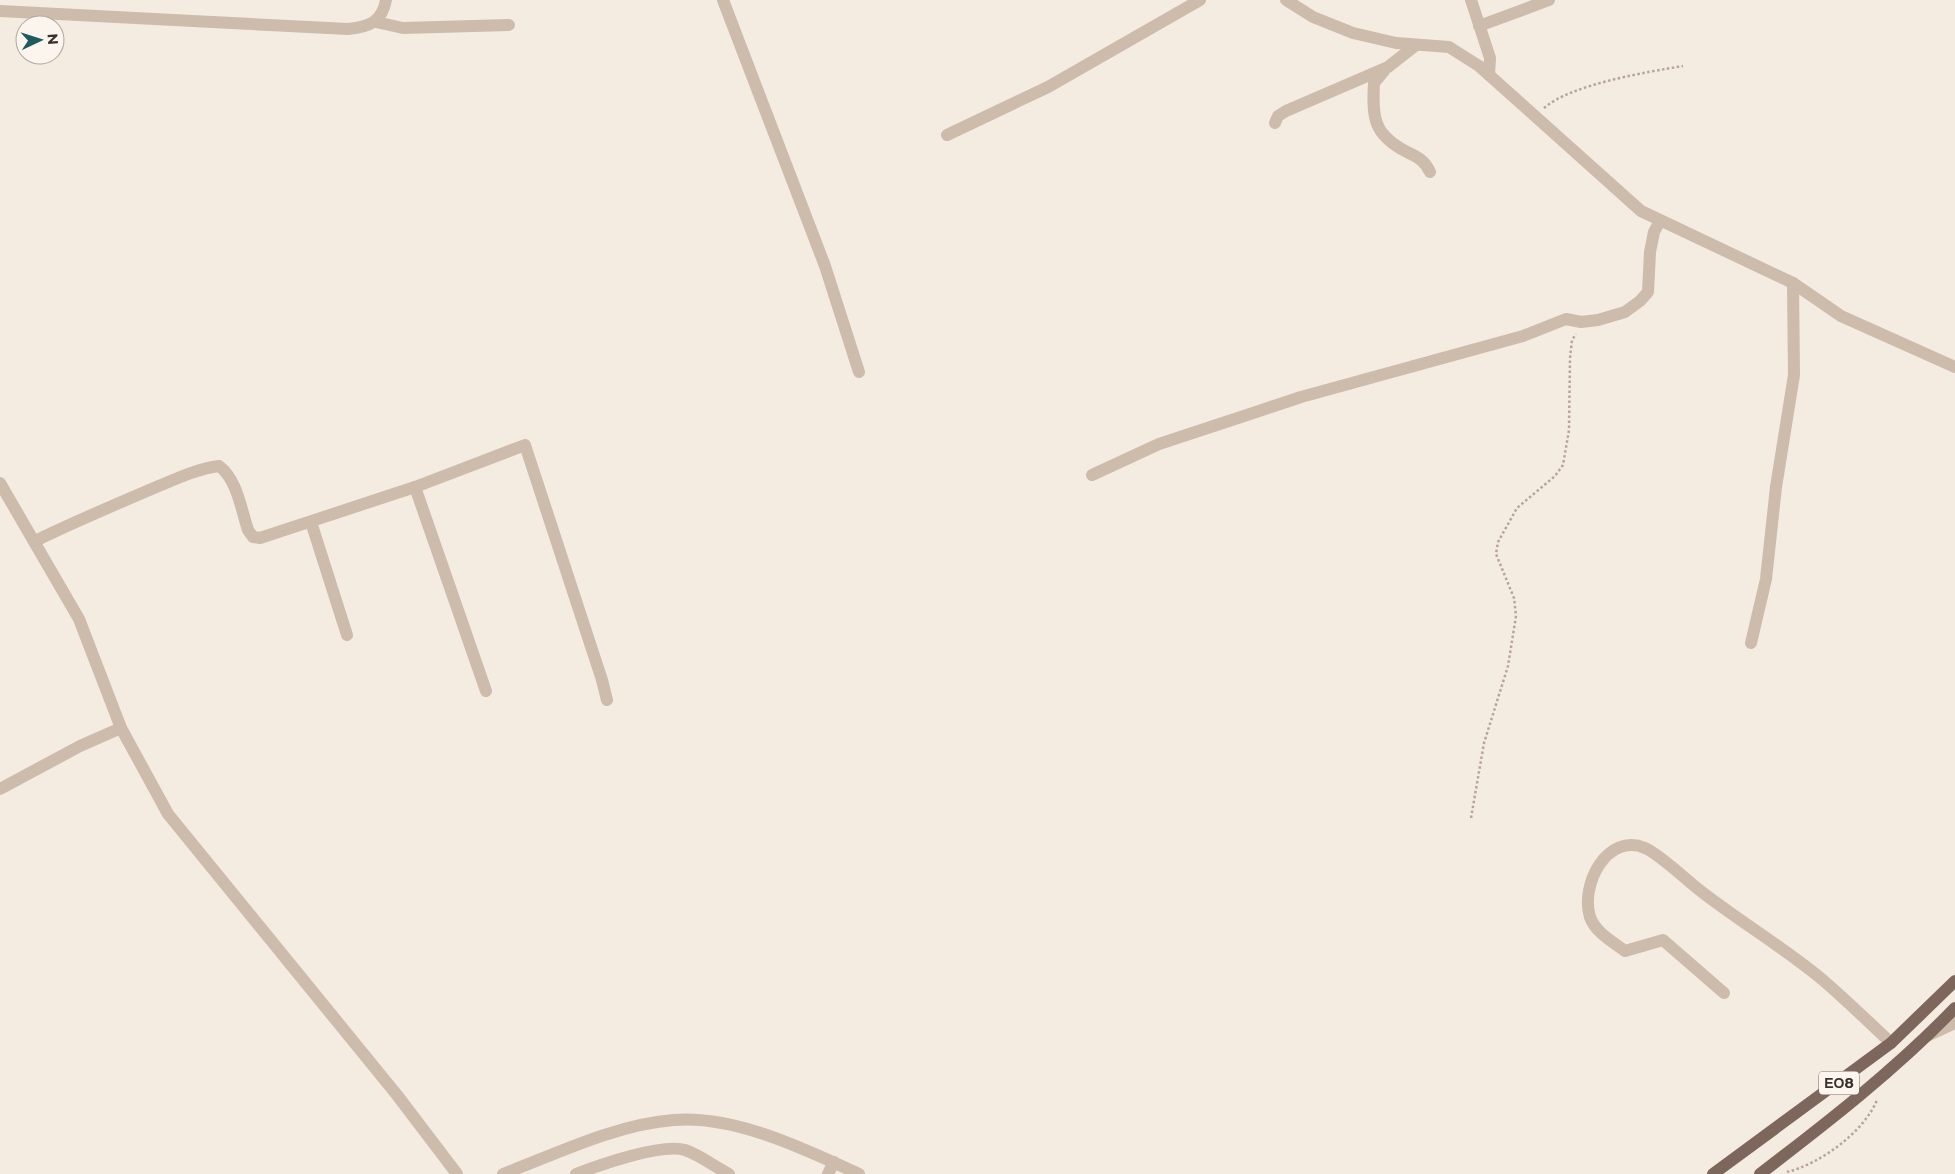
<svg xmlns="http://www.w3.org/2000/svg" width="1955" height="1174" viewBox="0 0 1955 1174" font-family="Montserrat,sans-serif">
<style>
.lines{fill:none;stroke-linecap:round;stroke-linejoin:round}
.path{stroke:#b9a596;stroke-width:2.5;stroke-dasharray:2.5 2.5;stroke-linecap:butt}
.minor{stroke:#cdbbac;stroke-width:12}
.major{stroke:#7d675c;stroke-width:12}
.labels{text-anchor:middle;stroke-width:4.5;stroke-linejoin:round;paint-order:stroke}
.shield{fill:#fbf5ee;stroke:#756b66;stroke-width:1}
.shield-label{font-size:14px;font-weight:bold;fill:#3b302b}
</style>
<rect width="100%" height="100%" fill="#f4ebe1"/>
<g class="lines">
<g class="path">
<path d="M1544 108C1572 84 1647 72 1683 66"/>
<path d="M1471 818 1484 743 1508 666 1516 616 1514 598 1496 554 1498 542 1517 508 1555 476 1563 465 1569 430 1570 358 1572 340 1576 334"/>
<path d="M1787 1172C1820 1164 1864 1132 1877 1100"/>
</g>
<g class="minor">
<path d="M723 0 825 266 859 372"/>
<path d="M1286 0 1313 17 1353 33 1396 43 1449 47 1479 66 1641 211 1793 283 1841 316 1955 367"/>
<path d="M1471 0 1490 58 1489 75"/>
<path d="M0 11 348 29C369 27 382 22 386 0"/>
<path d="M376 22 403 28 509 25"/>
<path d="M1479 26 1549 0"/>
<path d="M1384 71 1374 83C1372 119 1374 135 1407 152 1418 157 1425 161 1430 172"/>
<path d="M1275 123 1278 116 1286 111 1388 67 1416 45"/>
<path d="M947 135 1048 87 1200 0"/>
<path d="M1092 475 1159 444 1247 415 1301 397 1523 336 1566 319 1581 322 1598 320 1625 312 1640 301 1648 292 1650 252 1654 232 1660 221"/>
<path d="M0 483 79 619 121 728 168 814 397 1095 457 1174"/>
<path d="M415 487 486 691"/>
<path d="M311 522 347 635"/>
<path d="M35 541C74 522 114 505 154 488 174 480 196 469 219 466 237 479 241 509 248 530L253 537 260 538 415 487 525 445 602 680 607 700"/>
<path d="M1751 643 1766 579 1776 487 1794 375 1793 283"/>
<path d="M0 789 80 746 121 728"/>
<path d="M1724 993 1663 940 1625 951C1613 942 1595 932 1590 917 1580 885 1607 832 1645 848 1661 855 1687 881 1702 892 1742 923 1786 949 1824 981 1847 1001 1869 1022 1891 1043"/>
<path d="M1929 1035 1955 1023"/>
<path d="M503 1174C556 1154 617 1124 674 1120 735 1115 804 1149 859 1174"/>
<path d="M576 1174C599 1165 662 1143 685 1150 700 1155 715 1167 729 1174"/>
<path d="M828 1174 834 1162"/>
</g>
<g class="major">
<path d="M1713 1174 1891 1043 1955 981"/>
<path d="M1760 1174C1828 1122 1895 1070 1955 1008"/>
</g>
</g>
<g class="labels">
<rect class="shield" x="1819" y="1071.5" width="40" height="23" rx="4"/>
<g class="shield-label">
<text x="1839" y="1088">ΕΟ8</text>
</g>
</g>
<g transform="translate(40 40) rotate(86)"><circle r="24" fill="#fbf5ee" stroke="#aea6a0"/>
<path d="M0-4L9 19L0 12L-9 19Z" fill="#1f5a5e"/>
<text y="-8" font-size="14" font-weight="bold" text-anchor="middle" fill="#3b302b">N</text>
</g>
</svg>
